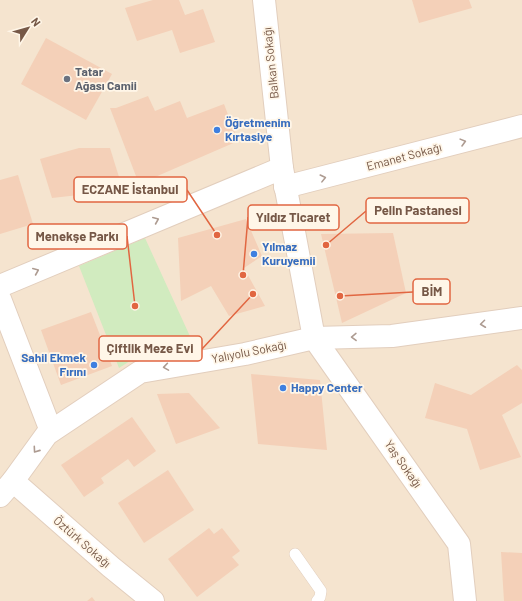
<svg xmlns="http://www.w3.org/2000/svg" width="522" height="601" viewBox="0 0 522 601" font-family="Barlow,sans-serif">
<style>
.residential{fill:#f5e4cf}
.green{fill:#d1ebbf}
.building{fill:#f4d0b8}
.lines{fill:none;stroke-linecap:round;stroke-linejoin:round}
.service-casing{stroke:#e2cebd;stroke-width:12}
.minor-casing{stroke:#e2cebd;stroke-width:24}
.service{stroke:#fff;stroke-width:11}
.minor{stroke:#fff;stroke-width:22}
.oneway{stroke:#ad9b91}
.worship-dot{fill:#6b7280;stroke:#fff6e8;stroke-width:1.5}
.shop-dot{fill:#3f7fe0;stroke:#fff6e8;stroke-width:1.5}
.labels{text-anchor:middle;stroke-width:3.5;stroke-linejoin:round;paint-order:stroke}
.street-label{font-size:12px;fill:#765847;stroke:#fff6e8}
.worship-label{font-size:12px;font-weight:bold;fill:#5b616d;stroke:#fff6e8;text-anchor:start}
.shop-label{font-size:12px;font-weight:bold;fill:#366cbe;stroke:#fff6e8;text-anchor:start}
.leader{fill:none;stroke:#e16641;stroke-width:1.5}
.callout-dot{fill:#e16641;stroke:#fff6e8;stroke-width:1.5}
.callout{fill:#fff6e8;stroke:#e16641;stroke-width:1.5}
.callout-label{font-size:13px;text-anchor:middle;font-weight:bold;fill:#765847}
</style>
<rect width="100%" height="100%" fill="#fdf2e1"/>
<rect class="residential" x="0" y="0" width="522" height="601"/>
<path class="green" d="M145 238 194 345 144 352 119 368 79 266Z"/>
<g class="building">
<path d="M153 0H179L185 15 203 9 215 42 180 53 172 30 137 41 125 8Z"/>
<path d="M412 0H469L472 8 419 23Z"/>
<path d="M46 38 112 74 86 120 21 84Z"/>
<path d="M148 96 155 111 180 101 187 118 224 104 238 141 139 184 110 108H116Z"/>
<path d="M79 148H110L123 190 52 198 40 159Z"/>
<path d="M18 175 33 224 0 234V180Z"/>
<path d="M246 219 262 256 244 268 265 306 229 316 211 286 181 301 178 238Z"/>
<path d="M393 233 406 293 342 323 321 234Z"/>
<path d="M91 312 112 366 61 385 41 330Z"/>
<path d="M517 365 522 370V403L502 415 521 457 480 470 467 429 425 418 435 383 471 395Z"/>
<path d="M251 374 320 380 327 450 258 444Z"/>
<path d="M189 393 220 428 176 444 157 394Z"/>
<path d="M132 417 156 451 134 467 128 459 101 478 104 483 84 497 61 465Z"/>
<path d="M168 470 194 510 144 543 118 503Z"/>
<path d="M209 528 214 534 222 528 240 551 232 557 239 565 197 597 168 559Z"/>
<path d="M501 552 522 553V601H504Z"/>
<path d="M92 597 95 601H87Z"/>
</g>
<g class="lines">
<g class="service-casing">
<path id="service" d="M295 554 321 591 320 597 317 601"/>
</g>
<g class="minor-casing">
<g id="minor">
<path d="M264 0 282 168 314 338 459 544 465 601"/>
<path d="M285 187 522 126"/>
<path d="M0 286 282 168"/>
<path d="M0 299 51 431"/>
<path d="M13 481 111 567 153 601"/>
<path d="M0 496 13 481 47 434 140 372 245 354 314 338 392 336 522 318"/>
</g>
</g>
<use href="#service" class="service"/>
<use href="#minor" class="minor"/>
</g>
<defs><path id="oneway-chevron" d="M-2-3.5L2.5 0L-2 3.5" fill="none" stroke-width="1.6" stroke-linecap="round" stroke-linejoin="round"/></defs>
<g class="oneway">
<use href="#oneway-chevron" transform="translate(463 142) rotate(-15)"/>
<use href="#oneway-chevron" transform="translate(323 178) rotate(-14)"/>
<use href="#oneway-chevron" transform="translate(156 220) rotate(-23)"/>
<use href="#oneway-chevron" transform="translate(36 271) rotate(-23)"/>
<use href="#oneway-chevron" transform="translate(483 324) rotate(173)"/>
<use href="#oneway-chevron" transform="translate(354 337) rotate(179)"/>
<use href="#oneway-chevron" transform="translate(166 367) rotate(171)"/>
<use href="#oneway-chevron" transform="translate(36 450) rotate(125)"/>
</g>
<circle class="worship-dot" cx="67" cy="79" r="4"/>
<g class="shop-dot">
<circle cx="217" cy="130" r="4"/>
<circle cx="254" cy="254" r="4"/>
<circle cx="94" cy="365" r="4"/>
<circle cx="283" cy="388" r="4"/>
</g>
<g class="labels">
<g class="street-label">
<text transform="translate(271 63) rotate(-96)" y="4">Balkan Sokağı</text>
<text transform="translate(404 157) rotate(-15)" y="4">Emanet Sokağı</text>
<text transform="translate(249 352) rotate(-11)" y="4">Yalıyolu Sokağı</text>
<text transform="translate(403 464) rotate(55)" y="4">Yaş Sokağı</text>
<text transform="translate(82 542) rotate(41)" y="4">Öztürk Sokağı</text>
</g>
<g class="worship-label">
<text x="75" y="76">Tatar<tspan x="75" dy="14">Ağası Camii</tspan></text>
</g>
<g class="shop-label">
<text x="225" y="127">Öğretmenim<tspan x="225" dy="14">Kırtasiye</tspan></text>
<text x="262" y="251">Yılmaz<tspan x="262" dy="14">Kuruyemii</tspan></text>
<text x="86" y="362" text-anchor="end">Sahil Ekmek<tspan x="86" dy="14">Fırını</tspan></text>
<text x="291" y="392">Happy Center</text>
</g>
</g>
<path class="leader" d="M217 235L187 190M326 245L366 211M243 275L248 217M135 306L127 236M340 296L413 292M253 294L202 349"/>
<g class="callout-dot">
<circle cx="217" cy="235" r="4"/>
<circle cx="326" cy="245" r="4"/>
<circle cx="243" cy="275" r="4"/>
<circle cx="135" cy="306" r="4"/>
<circle cx="340" cy="296" r="4"/>
<circle cx="253" cy="294" r="4"/>
</g>
<g class="callout">
<rect x="74" y="177" width="113" height="25" rx="4"/>
<rect x="366" y="198" width="103" height="25" rx="4"/>
<rect x="248" y="205" width="91" height="25" rx="4"/>
<rect x="28" y="224" width="99" height="25" rx="4"/>
<rect x="413" y="279" width="37" height="25" rx="4"/>
<rect x="99" y="336" width="103" height="25" rx="4"/>
</g>
<g class="callout-label">
<text x="130" y="194">ECZANE İstanbul</text>
<text x="418" y="215">Pelin Pastanesi</text>
<text x="293" y="222">Yıldız Ticaret</text>
<text x="77" y="241">Menekşe Parkı</text>
<text x="432" y="296">BİM</text>
<text x="150" y="353">Çiftlik Meze Evi</text>
</g>
<g transform="translate(28 28) rotate(53)" stroke="#fff6e8" stroke-width="3" paint-order="stroke">
<path d="M0-3L7 15L0 10L-7 15Z" fill="#765847"/>
<text y="-6" font-size="11" font-weight="bold" text-anchor="middle" fill="#765847">N</text>
</g>
</svg>
